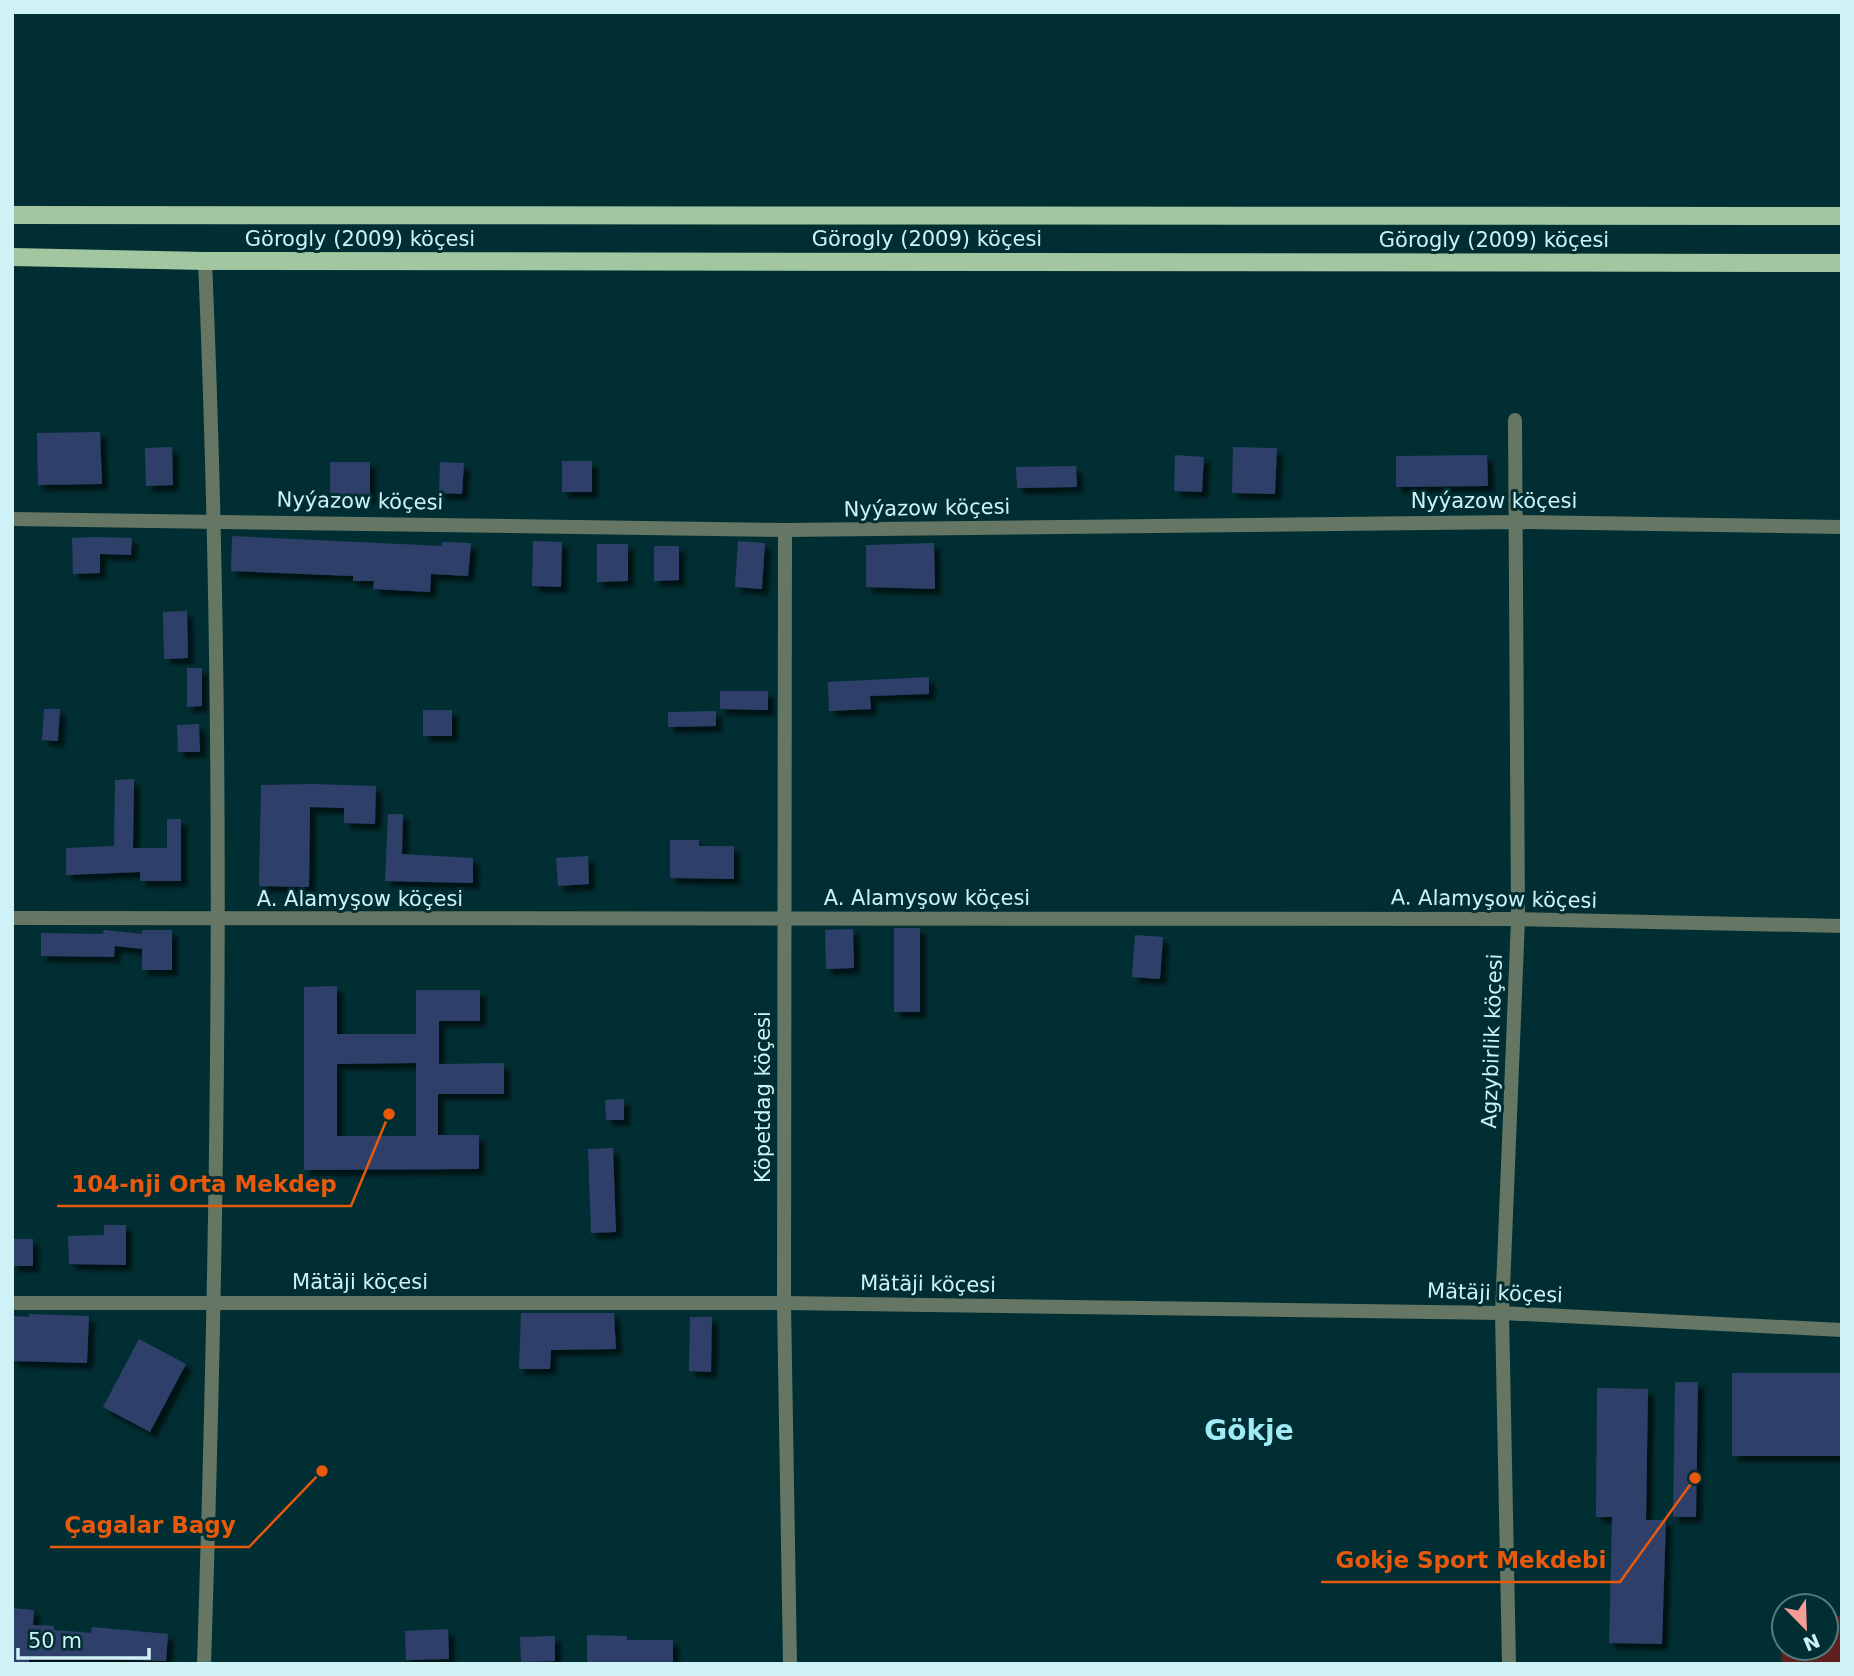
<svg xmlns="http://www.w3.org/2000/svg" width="1854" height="1676" viewBox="0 0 1854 1676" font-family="'DejaVu Sans',sans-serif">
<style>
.green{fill:#5d201f}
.building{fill:#2d416b;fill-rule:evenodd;filter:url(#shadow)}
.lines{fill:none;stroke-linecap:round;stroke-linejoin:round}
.street{stroke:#657664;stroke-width:14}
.primary{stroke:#a2c6a0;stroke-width:18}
.labels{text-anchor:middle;stroke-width:6;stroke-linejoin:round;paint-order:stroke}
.street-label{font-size:21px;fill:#cef2f6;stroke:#012e32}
.district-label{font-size:28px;font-weight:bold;fill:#9fecf4;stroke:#012e32}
.leader{fill:none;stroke:#e8590c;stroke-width:2.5}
.callout-dot{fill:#e8590c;stroke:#012e32;stroke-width:2.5}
.callout-label{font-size:23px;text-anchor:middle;font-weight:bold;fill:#e8590c;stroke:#012e32;stroke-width:6;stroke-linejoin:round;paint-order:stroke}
</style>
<defs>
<filter id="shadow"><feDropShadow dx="6" dy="6" stdDeviation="2" flood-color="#0009"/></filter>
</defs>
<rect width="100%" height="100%" fill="#012e32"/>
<path class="green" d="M1782 1615 1784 1648H1826V1615L1842 1616V1664H1781Z"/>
<g class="building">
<path d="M100 432 102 484 38 485 37 433Z"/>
<path d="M172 447 173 485 146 486 145 448Z"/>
<path d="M1233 447 1277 448 1275 494 1232 493Z"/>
<path d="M1175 455 1204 457 1202 492 1174 491Z"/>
<path d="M1487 455 1488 486 1396 487V456Z"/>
<rect x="562" y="461" width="30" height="31"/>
<rect x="330" y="462" width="40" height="36"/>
<path d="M440 462 464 463 462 494 439 493Z"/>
<path d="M1076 466 1077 487 1017 488 1016 467Z"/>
<path d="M232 536 442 546V542L471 543 468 576 431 574 430 592 373 589 374 581H353V576L231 571Z"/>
<path d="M97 537 132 538 131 555 100 554V573L73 574 72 538Z"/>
<path d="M533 541 562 542 561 587 532 586Z"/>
<path d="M738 541 765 543 762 589 735 587Z"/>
<path d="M934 543 935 589 866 587V545Z"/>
<path d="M597 544H628V581L597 582Z"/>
<path d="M654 546H679V580L654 581Z"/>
<path d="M187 611 188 658 164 659 163 612Z"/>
<path d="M187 668H202V706L187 707Z"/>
<path d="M929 677V694L870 696 871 709 829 711 828 682Z"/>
<path d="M720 691H768V710L720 709Z"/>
<path d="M44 709H60L58 741 42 740Z"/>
<rect x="423" y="710" width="29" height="26"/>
<path d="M716 711V726L668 727V712Z"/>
<path d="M199 724 200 752H178L177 725Z"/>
<path d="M134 779 133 848H167V819H181V881H140V872L66 875V848L114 846 115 780Z"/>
<path d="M312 784 376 786 375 824 344 823V808L310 807 309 887 259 886 261 785Z"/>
<path d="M388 814H403L402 854 473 858V883L385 881Z"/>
<path d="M670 840H699V846H734V879L670 878Z"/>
<path d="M588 856 589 884 558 886 556 858Z"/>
<rect x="894" y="928" width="26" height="84"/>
<path d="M853 929 854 968 826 969 825 930Z"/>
<path d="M104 930 142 934V930H172V970H142V949L115 946 114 957 41 956V933L103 934Z"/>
<path d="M1135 935 1163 937 1160 979 1132 977Z"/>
<path d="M337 986V1034H416V990H480V1021H439V1064L504 1063V1094H438V1135H479V1169L304 1170V987ZM416 1063V1136H337V1064Z"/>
<path d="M624 1099V1120H606L605 1100Z"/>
<path d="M613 1148 616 1232 591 1233 588 1149Z"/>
<path d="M104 1225H126V1265L69 1264 68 1236 104 1235Z"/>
<rect x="12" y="1239" width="21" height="27"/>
<path d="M521 1313H614L616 1349 551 1350 550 1369H519Z"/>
<path d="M29 1314 89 1316 87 1363 12 1361V1316L29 1317Z"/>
<path d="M690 1317H712L711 1372 689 1371Z"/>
<path d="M139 1339 186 1364 150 1432 103 1407Z"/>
<rect x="1732" y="1373" width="110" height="83"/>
<path d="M1675 1382H1698L1696 1517H1673Z"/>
<path d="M1597 1388 1648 1389 1646 1520H1666L1662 1644 1609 1643 1612 1517H1596Z"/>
<path d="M12 1608 34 1610 33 1625 54 1626V1630L91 1633 92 1627 168 1634 166 1661 29 1657V1663L12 1662Z"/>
<path d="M448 1629 449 1659 406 1660 405 1631Z"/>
<path d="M587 1635 627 1636V1640H673V1664H587Z"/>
<path d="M555 1636V1661L521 1662 520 1637Z"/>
</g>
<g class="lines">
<g class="street">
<path d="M12 519 785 530 1516 522 1842 527"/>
<path d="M785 530 784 1303 790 1664"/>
<path d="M12 918 1518 919 1842 926"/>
<path d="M12 1303H784L1502 1313 1842 1330"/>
<path d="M204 1664C219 1196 225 729 205 261"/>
<path d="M1509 1664 1502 1313 1518 919 1515 420"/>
</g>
<g class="primary">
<path d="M12 215 1842 216"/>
<path d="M12 257 205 261 1842 263"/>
</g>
</g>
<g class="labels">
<g class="street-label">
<text x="360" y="246">Görogly (2009) köçesi</text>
<text x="927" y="246">Görogly (2009) köçesi</text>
<text x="1494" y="247">Görogly (2009) köçesi</text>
<text transform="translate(360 501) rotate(1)" y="7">Nyýazow köçesi</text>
<text x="1494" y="508">Nyýazow köçesi</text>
<text transform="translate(927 508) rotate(-1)" y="7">Nyýazow köçesi</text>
<text x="927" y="905">A. Alamyşow köçesi</text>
<text x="360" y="906">A. Alamyşow köçesi</text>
<text transform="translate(1494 899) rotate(1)" y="7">A. Alamyşow köçesi</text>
<text transform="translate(1492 1041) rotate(-88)" y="7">Agzybirlik köçesi</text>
<text transform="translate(763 1097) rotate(-90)" y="7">Köpetdag köçesi</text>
<text x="360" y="1289">Mätäji köçesi</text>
<text transform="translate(928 1284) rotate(1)" y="7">Mätäji köçesi</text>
<text transform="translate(1495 1293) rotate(2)" y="7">Mätäji köçesi</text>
</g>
<g class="district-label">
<text x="1249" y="1440">Gökje</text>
</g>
</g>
<path class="leader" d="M389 1114L351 1206H57M322 1471L249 1547H50M1695 1478L1620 1582H1321"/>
<g class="callout-dot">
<circle cx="389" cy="1114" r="7"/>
<circle cx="322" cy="1471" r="7"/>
<circle cx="1695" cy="1478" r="7"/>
</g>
<g class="callout-label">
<text x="204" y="1192">104-nji Orta Mekdep</text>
<text x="150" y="1533">Çagalar Bagy</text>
<text x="1471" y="1568">Gokje Sport Mekdebi</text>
</g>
<rect width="1854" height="1676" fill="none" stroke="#cef2f6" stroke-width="28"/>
<g transform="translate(1805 1627) rotate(157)"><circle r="33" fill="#012e32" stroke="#537c80" stroke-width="2"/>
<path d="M0-5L12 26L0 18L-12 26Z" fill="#f59c96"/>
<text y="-10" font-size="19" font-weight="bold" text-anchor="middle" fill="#cef2f6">N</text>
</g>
<path d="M18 1648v10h131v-10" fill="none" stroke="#cef2f6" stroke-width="3.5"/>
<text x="28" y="1648" font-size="21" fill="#cef2f6" stroke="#012e32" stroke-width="5" paint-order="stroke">50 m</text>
</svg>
